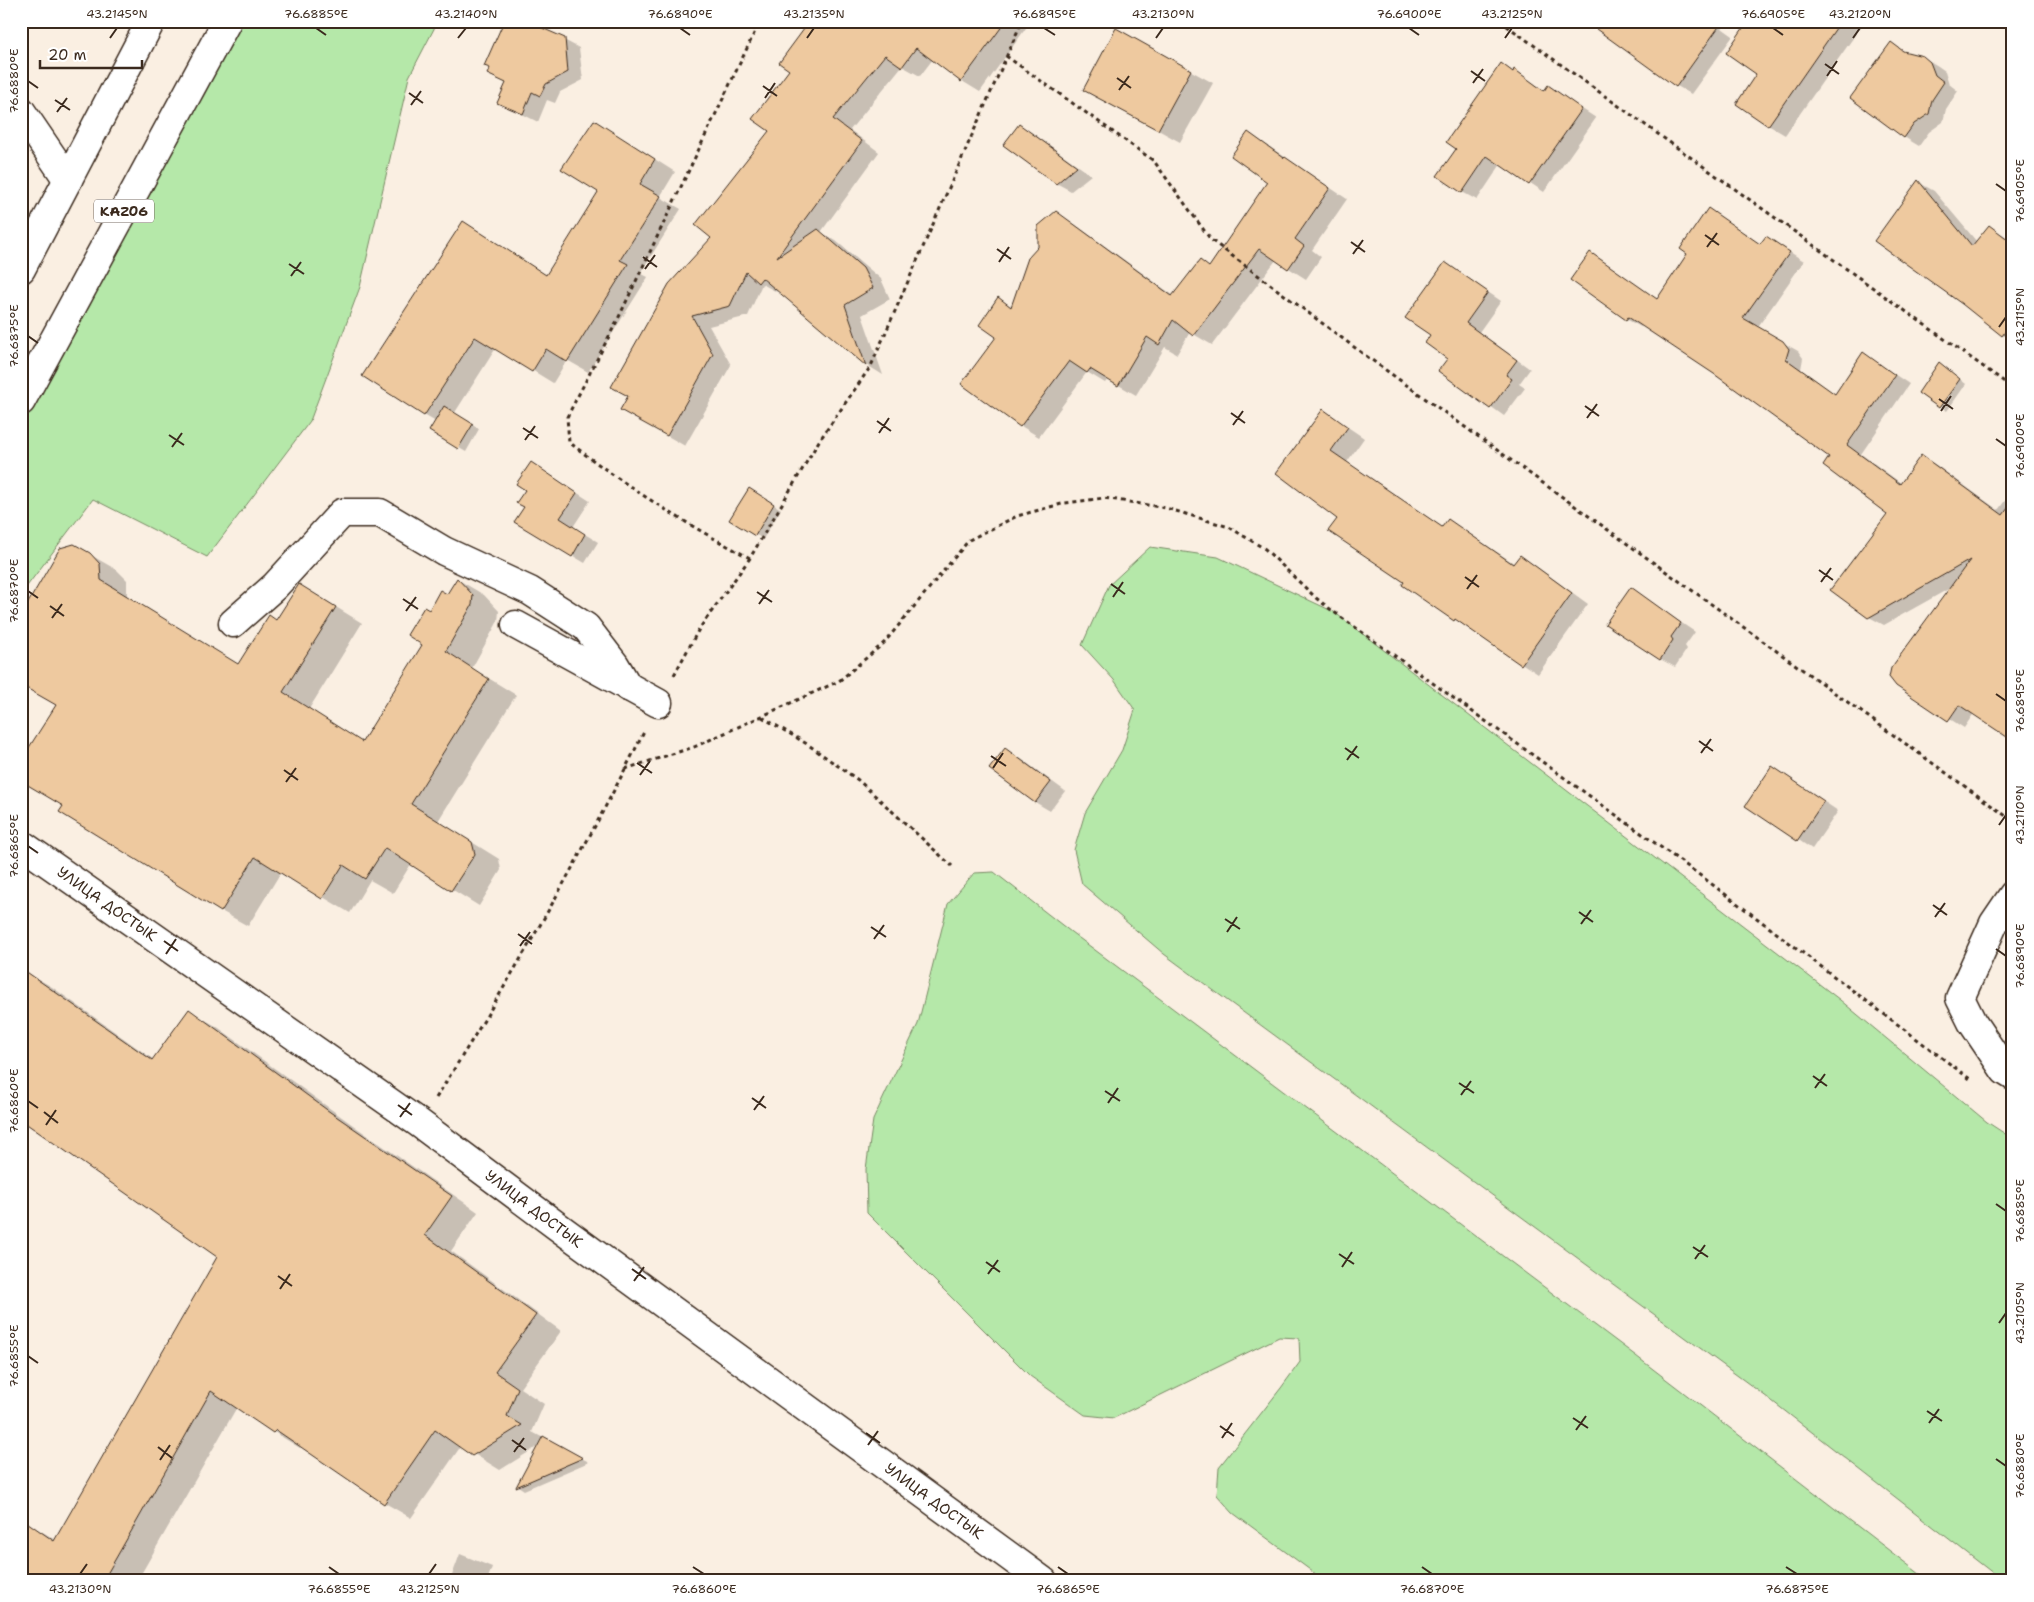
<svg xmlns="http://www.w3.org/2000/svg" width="2034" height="1602" viewBox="0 0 2034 1602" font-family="'Shantell Sans',sans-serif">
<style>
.green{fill:#b5e8a9;stroke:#788964}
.shadow{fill:#0003}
.building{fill:#eec99f;stroke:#3b2a1e}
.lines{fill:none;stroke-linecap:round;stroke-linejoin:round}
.minor-casing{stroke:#3b2a1e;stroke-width:31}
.secondary-casing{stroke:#3b2a1e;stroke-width:31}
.trunk-casing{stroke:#3b2a1e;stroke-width:31}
.path{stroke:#3b2a1e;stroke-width:3;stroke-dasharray:4 4;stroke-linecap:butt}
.minor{stroke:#fff;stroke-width:28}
.secondary{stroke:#fff;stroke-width:28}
.trunk{stroke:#fff;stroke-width:28}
.ticks{fill:none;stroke:#3b2a1e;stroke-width:2}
.labels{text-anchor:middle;stroke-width:4.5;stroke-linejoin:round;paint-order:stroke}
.shield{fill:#fff;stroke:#766a62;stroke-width:1}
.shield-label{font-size:14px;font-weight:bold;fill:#3b2a1e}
.street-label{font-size:15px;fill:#3b2a1e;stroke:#fff}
.neatline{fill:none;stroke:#3b2a1e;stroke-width:2}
.ticks-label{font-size:12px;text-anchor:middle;fill:#3b2a1e}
</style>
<rect width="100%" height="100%" fill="#faefe2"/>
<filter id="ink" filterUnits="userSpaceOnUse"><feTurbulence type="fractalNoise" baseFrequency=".02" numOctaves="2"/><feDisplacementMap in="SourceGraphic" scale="10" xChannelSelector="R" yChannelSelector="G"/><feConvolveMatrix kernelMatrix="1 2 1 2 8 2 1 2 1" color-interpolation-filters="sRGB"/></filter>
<g filter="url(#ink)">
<g class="green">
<path d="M234 21H438L409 77 360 287 310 421 207 557 93 499 21 594V416Z"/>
<path d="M1150 547 1218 557 1334 612 1840 1000 1987 1122 2013 1139V1581H2003L1772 1401 1164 954 1082 884 1074 850 1085 813 1122 750 1135 710 1114 680 1082 645 1109 585Z"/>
<path d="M994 872 1071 932 1636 1356 1929 1581H1325L1233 1513 1217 1495 1219 1467 1281 1388 1300 1362 1299 1338 1279 1337 1114 1418 1085 1415 1030 1376 867 1213 866 1169 873 1120 918 1024 948 904 974 873Z"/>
</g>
<g class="shadow">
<path d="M812 21H1031L980 92 962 81 933 59 920 76 902 66 850 130 879 152 821 232 836 241 881 279 890 299 862 315 883 375 867 365 778 290 777 292 762 284 748 316 709 326 731 365 685 446 622 410 770 131 791 70Z"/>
<path d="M1712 21 1733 36 1691 94 1677 86Z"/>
<path d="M1750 21H1865L1785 135 1768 125 1757 73Z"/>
<path d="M1117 30 1213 83 1180 142 1107 102Z"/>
<path d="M564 40 579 48 583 80 560 92 555 103 547 100 538 122 498 102 507 84 489 74 491 68Z"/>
<path d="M1892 44 1908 54 1923 57 1938 66 1945 71 1949 84 1958 91 1946 109 1943 122 1929 132 1919 146 1904 137Z"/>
<path d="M1502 65 1529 80 1545 91 1548 87 1596 118 1544 192 1501 164 1477 200 1462 192 1458 149Z"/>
<path d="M1019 125 1034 134 1091 175 1071 191 1056 183Z"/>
<path d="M1249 133 1347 199 1312 250 1321 257 1306 279 1276 260 1212 345 1190 332 1177 354 1165 347 1136 395 1108 379 1105 383 1087 372 1039 437 1021 426 963 384 997 337 999 299 1013 307 1056 213 1073 223 1174 296 1210 267 1269 182Z"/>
<path d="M615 134 675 172 660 197 681 209 640 273 648 277 588 372 567 360 553 383 496 348 454 414 479 429 466 452 430 431 436 422 424 415 463 222 548 276 600 192Z"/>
<path d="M1918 182 1934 191 1977 242 1989 226 2013 241V341L2003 335 1963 303Z"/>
<path d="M1708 209 1761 245 1766 237 1804 261 1757 328 1798 351 1803 358 1801 369 1836 395 1864 354 1909 384 1861 454 1902 484 1922 457 1936 465 1998 510 2013 490V739L1974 713 1964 728 1897 685 1952 587 1884 625 1869 617 1888 514 1831 457 1714 373 1642 326 1641 327 1626 319 1591 253 1658 300 1689 254Z"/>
<path d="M1445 263 1501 301 1479 332 1530 369 1519 384 1525 388 1504 416 1440 370 1448 358 1432 335Z"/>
<path d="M1940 364 1966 384 1947 411 1919 393Z"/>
<path d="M1324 411 1364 438 1347 462 1443 528 1448 520 1515 564 1520 557 1537 567 1588 604 1538 674 1403 585 1405 582 1338 518Z"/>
<path d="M545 472 590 501 573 527 598 542 585 563 516 522Z"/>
<path d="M749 490 781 509 763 539 731 520Z"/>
<path d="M73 545 117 570 127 580V597L239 665 277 622 300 585 362 623 309 709 363 743 424 645 430 612 447 596 457 579 484 595 499 611 498 621 472 668 516 695 438 821 499 859 501 870 479 906 411 864 393 893 370 880 350 913 281 872 248 926 221 911 64 806 57 704Z"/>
<path d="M1631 589 1695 632 1685 646 1687 649 1675 667 1660 659Z"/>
<path d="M1006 749 1020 758 1065 791 1050 811 1035 802Z"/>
<path d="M1772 767 1838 811 1812 849 1746 805Z"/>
<path d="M26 972 52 987 154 1060 189 1011 216 1026 357 1128 478 1212 451 1251 561 1331 520 1388 544 1404 532 1432 589 1462 524 1490 518 1486 540 1445 500 1470 461 1446 411 1518 385 1503 302 1446 300 1448 274 1432 237 1407 137 1581H21L24 1521 56 1540 218 1256Z"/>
<path d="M460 1554 492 1567 487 1581H450Z"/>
</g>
<g class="building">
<path d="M504 21H526L565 38 568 72 546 84 540 96 532 92 523 114 497 103 506 83 487 74 490 68 484 66Z"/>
<path d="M810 21H1006L961 82 916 48 902 67 885 55 833 119 862 141 777 257 818 229 863 268 873 288 845 305 866 366 762 278 758 283 746 272 730 306 692 316 713 354 667 436 620 410 628 396 611 387 669 284 711 238 695 225 769 131 752 119 789 70 779 63Z"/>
<path d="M1585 21H1723L1676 87Z"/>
<path d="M1748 21H1841L1768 126 1736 104 1756 74 1726 53Z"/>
<path d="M1116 28 1191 70 1158 130 1083 90Z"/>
<path d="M1891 42 1903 51 1923 56 1930 62 1935 75 1944 82 1932 100 1929 114 1914 124 1904 138 1850 98Z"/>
<path d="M1501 63 1513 72 1514 69 1544 91 1548 85 1582 109 1529 185 1487 156 1462 193 1437 176 1456 149 1446 142Z"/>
<path d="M594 120 655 159 640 184 661 196 620 260 628 264 567 362 546 349 532 372 475 337 424 416 362 376 463 221 546 275 598 192 561 169Z"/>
<path d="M1019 124 1077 166 1056 184 1003 145Z"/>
<path d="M1248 132 1284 158 1285 157 1330 188 1295 239 1304 246 1288 269 1259 249 1193 336 1173 320 1159 345 1147 337 1118 386 1090 369 1087 373 1069 361 1020 427 961 384 996 337 979 325 998 297 1011 307 1028 258 1038 247V226L1056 211 1172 296 1200 260 1209 267 1267 182 1231 156Z"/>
<path d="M1918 180 1972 246 1989 225 2013 243V321L2002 336 1962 304 1874 241Z"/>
<path d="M1708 208 1760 244 1766 236 1790 252 1743 318 1783 341 1789 349 1786 359 1835 394 1863 352 1895 375 1847 445 1900 484 1921 455 2003 515 2013 501V741L1959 705 1948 721 1896 686 1889 677 1891 668 1970 560 1868 618 1830 590 1887 514 1823 466 1829 457 1714 374 1628 317 1626 320 1570 280 1590 252 1657 299 1687 254 1680 249Z"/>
<path d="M1445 262 1488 292 1466 323 1517 360 1506 375 1512 379 1490 409 1438 371 1447 359 1425 343 1430 335 1405 318Z"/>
<path d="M1939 362 1960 379 1939 408 1918 393Z"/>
<path d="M444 406 473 424 458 449 429 431Z"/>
<path d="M1323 409 1348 427 1331 451 1442 527 1448 519 1513 564 1520 555 1572 593 1521 665 1455 619 1454 621 1402 585 1404 582 1328 531 1337 519 1276 473Z"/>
<path d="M531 462 577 493 560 518 585 534 572 557 514 522 524 507 516 503 525 490 516 484Z"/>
<path d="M749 488 774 504 755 536 729 520Z"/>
<path d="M74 544 90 553 100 564 101 580 238 664 269 615 276 620 299 584 336 607 283 692 362 742 422 645 407 635 424 607 429 610 440 590 447 594 457 578 473 595 472 605 446 651 489 679 411 804 472 842 475 854 451 891 385 848 365 879 343 865 322 899 255 857 221 912 59 812 63 806 21 781V760L56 705 21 685V615L60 548Z"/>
<path d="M1631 587 1681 623 1671 637 1673 640 1660 660 1605 624Z"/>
<path d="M1005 748 1051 782 1035 803 989 769Z"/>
<path d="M1772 766 1824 801 1797 841 1745 806Z"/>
<path d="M21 968 152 1060 189 1009 330 1112 452 1196 425 1235 536 1315 495 1372 518 1388 507 1416 522 1425 472 1456 435 1430 384 1504 276 1430 273 1433 211 1391 103 1581H21V1518L54 1541 217 1257 21 1120Z"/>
<path d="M543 1436 583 1458 516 1487Z"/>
</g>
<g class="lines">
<g class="minor-casing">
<g id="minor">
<path d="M21 111 68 180"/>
<path d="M233 623 275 586 342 513H380L444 551 530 591 586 627 615 665 628 687"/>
<path d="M516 625 658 703"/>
<path d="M2013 895 1994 923 1960 998 1972 1022 2005 1071 2013 1076"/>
</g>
</g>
<g class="secondary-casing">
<path id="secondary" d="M21 844 419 1123 557 1226 1043 1581"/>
</g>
<g class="trunk-casing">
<g id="trunk">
<path d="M21 269 151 21"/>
<path d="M21 401 227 21"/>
</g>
</g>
<g class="path">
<path d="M1500 21 2013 388"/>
<path d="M2009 21 2013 24"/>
<path d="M1006 56 1154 161 1211 240 1362 353 2013 821"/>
<path d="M750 558C687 525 625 486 569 442L567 417 618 319 760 21"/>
<path d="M674 675 699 629 750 558 819 441 871 366 1022 21"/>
<path d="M762 717 807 744 858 780 952 866"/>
<path d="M625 769 694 747 839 681 884 643 969 540 1017 516 1065 503 1104 498 1166 508 1229 527 1265 549 1316 598 1334 612 1705 879 1970 1079"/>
<path d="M436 1098C511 979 581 857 644 732"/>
</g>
<use href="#minor" class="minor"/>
<use href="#secondary" class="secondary"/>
<use href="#trunk" class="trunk"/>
</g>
</g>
<path class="ticks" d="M316 28 326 35M680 28 690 35M1044 28 1055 35M1409 28 1419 35M1773 28 1783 35M110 38 117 28M458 38 466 28M807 38 814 28M1156 38 1163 28M1505 38 1512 28M1853 38 1860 28M1825 64 1839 74M1471 71 1485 81M1827 76 1837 61M1117 78 1131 88M28 81 38 88M1473 83 1483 69M763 86 777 96M1119 90 1129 76M409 93 423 103M765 98 775 83M55 100 70 110M411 105 421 91M57 112 67 98M1996 184 2006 191M1705 235 1719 245M1351 242 1365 252M1707 247 1717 233M997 249 1011 259M1353 254 1363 240M643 257 657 267M999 262 1009 247M289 264 304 274M645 269 655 255M291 276 301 262M1999 327 2006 317M28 336 38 343M1939 399 1953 409M1585 406 1599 416M1941 411 1951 396M1231 413 1245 423M1587 418 1597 404M877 421 891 431M1233 425 1243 411M523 428 538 438M879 433 889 418M169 435 184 445M1996 439 2006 446M525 440 535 426M172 447 182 433M1819 570 1833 580M1465 577 1479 587M1821 582 1831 568M1111 584 1125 594M1467 589 1477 575M28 591 38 598M757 592 772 602M1113 597 1123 582M403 599 418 609M759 604 769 590M50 606 64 616M406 611 416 597M52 618 62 604M1996 694 2006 701M1699 741 1713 751M1345 748 1359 758M1701 753 1711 739M991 756 1006 766M1347 760 1357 746M637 763 652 773M993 768 1003 753M284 770 298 780M640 775 650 761M286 782 296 768M1999 825 2006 815M28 846 38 853M1933 905 1947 915M1579 912 1593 922M1935 917 1945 903M1225 919 1240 929M1581 924 1591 910M871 927 886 937M1227 932 1237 917M518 934 532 944M874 939 884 925M164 941 178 951M520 946 530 932M1996 949 2006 956M166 954 176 939M1813 1076 1827 1086M1459 1083 1474 1093M1815 1088 1825 1074M1105 1091 1120 1101M1461 1095 1471 1081M752 1098 766 1108M28 1101 38 1108M1108 1103 1118 1088M398 1105 412 1115M754 1110 764 1096M44 1112 58 1123M400 1117 410 1103M46 1125 56 1110M1996 1204 2006 1211M1693 1247 1708 1257M1339 1254 1354 1264M1695 1259 1705 1245M986 1262 1000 1272M1342 1267 1352 1252M632 1269 646 1279M988 1274 998 1260M278 1276 292 1286M634 1281 644 1267M280 1289 290 1274M1999 1323 2006 1313M28 1356 38 1363M1927 1411 1942 1421M1573 1418 1588 1428M1929 1423 1939 1409M1220 1426 1234 1436M1576 1430 1586 1416M866 1433 880 1443M1222 1438 1232 1423M512 1440 526 1450M868 1445 878 1431M158 1447 172 1458M514 1452 524 1438M1996 1459 2006 1466M160 1460 170 1445M329 1567 339 1574M693 1567 704 1574M1058 1567 1068 1574M1422 1567 1432 1574M1786 1567 1797 1574M80 1574 87 1564M429 1574 436 1564"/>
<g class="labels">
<rect class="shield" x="94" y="199.5" width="60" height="23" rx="4"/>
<g class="shield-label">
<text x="124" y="216">KАZ06</text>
</g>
<g class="street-label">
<text transform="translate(107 904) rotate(35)" y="5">УЛИЦА ДОСТЫК</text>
<text transform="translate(534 1209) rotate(37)" y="5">УЛИЦА ДОСТЫК</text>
<text transform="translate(934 1501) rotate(36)" y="5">УЛИЦА ДОСТЫК</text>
</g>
</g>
<rect width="2034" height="1602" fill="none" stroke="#fff" stroke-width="55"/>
<path d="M40 60v8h102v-8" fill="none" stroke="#3b2a1e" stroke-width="2.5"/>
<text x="48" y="60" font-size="15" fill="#3b2a1e" stroke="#ffffff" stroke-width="4" paint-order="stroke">20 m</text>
<rect x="28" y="28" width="1978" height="1546" class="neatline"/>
<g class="ticks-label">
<text x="117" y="18">43.2145°N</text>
<text x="316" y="18">76.6885°E</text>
<text x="466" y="18">43.2140°N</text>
<text x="680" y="18">76.6890°E</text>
<text x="814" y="18">43.2135°N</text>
<text x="1044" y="18">76.6895°E</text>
<text x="1163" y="18">43.2130°N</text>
<text x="1409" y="18">76.6900°E</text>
<text x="1512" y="18">43.2125°N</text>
<text x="1773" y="18">76.6905°E</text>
<text x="1860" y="18">43.2120°N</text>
<text transform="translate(14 81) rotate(-90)" y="4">76.6880°E</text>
<text transform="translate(2020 191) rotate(-90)" y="4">76.6905°E</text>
<text transform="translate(2020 317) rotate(-90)" y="4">43.2115°N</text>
<text transform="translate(14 336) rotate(-90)" y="4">76.6875°E</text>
<text transform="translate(2020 446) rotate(-90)" y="4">76.6900°E</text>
<text transform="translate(14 591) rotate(-90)" y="4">76.6870°E</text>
<text transform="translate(2020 701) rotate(-90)" y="4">76.6895°E</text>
<text transform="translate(2020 815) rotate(-90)" y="4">43.2110°N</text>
<text transform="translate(14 846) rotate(-90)" y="4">76.6865°E</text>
<text transform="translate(2020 956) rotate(-90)" y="4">76.6890°E</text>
<text transform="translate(14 1101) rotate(-90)" y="4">76.6860°E</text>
<text transform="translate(2020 1211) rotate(-90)" y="4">76.6885°E</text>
<text transform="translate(2020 1313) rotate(-90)" y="4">43.2105°N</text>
<text transform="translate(14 1356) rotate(-90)" y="4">76.6855°E</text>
<text transform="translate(2020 1466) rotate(-90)" y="4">76.6880°E</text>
<text x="80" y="1593">43.2130°N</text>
<text x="339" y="1593">76.6855°E</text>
<text x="429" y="1593">43.2125°N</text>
<text x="704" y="1593">76.6860°E</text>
<text x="1068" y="1593">76.6865°E</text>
<text x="1432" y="1593">76.6870°E</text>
<text x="1797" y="1593">76.6875°E</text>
</g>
</svg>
